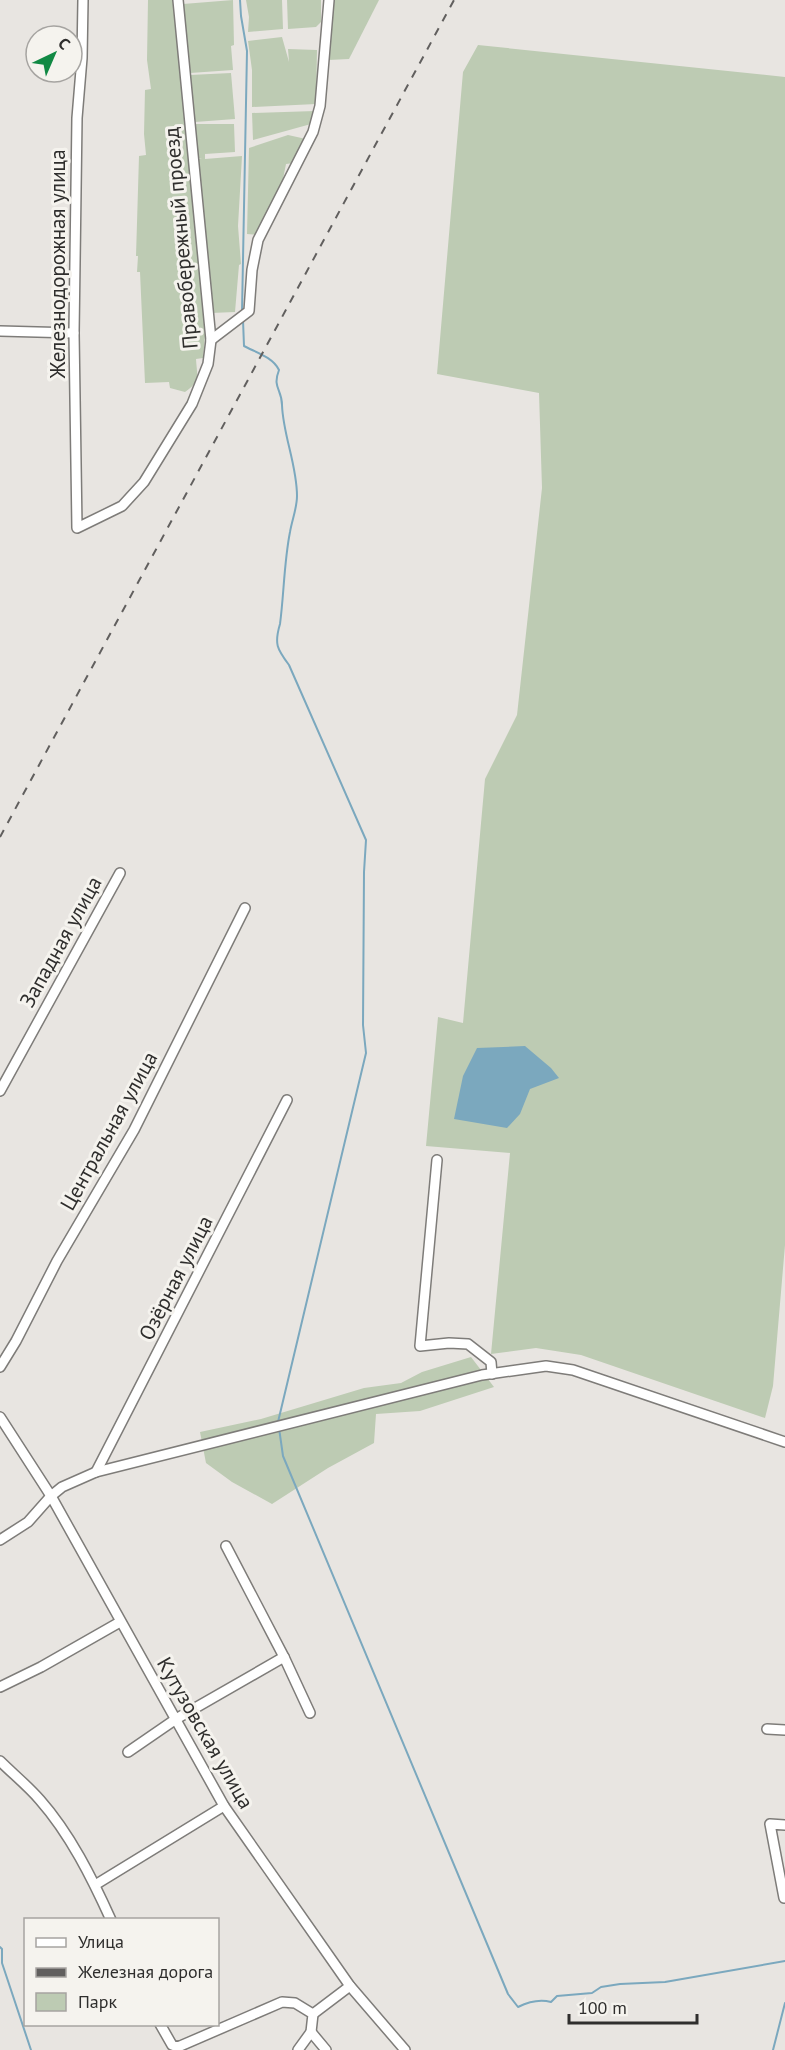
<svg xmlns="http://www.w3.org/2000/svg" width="785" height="2050" viewBox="0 0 785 2050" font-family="'PT Sans',sans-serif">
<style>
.green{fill:#bdcbb3}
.water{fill:#7ba8be}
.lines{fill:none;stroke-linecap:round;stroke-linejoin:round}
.stream{stroke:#7ba8be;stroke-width:2}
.minor-casing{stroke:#7e7c79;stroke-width:12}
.minor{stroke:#fff;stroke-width:9}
.rail{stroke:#615f5e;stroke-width:2;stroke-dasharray:8 8;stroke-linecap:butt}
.labels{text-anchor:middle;stroke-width:6;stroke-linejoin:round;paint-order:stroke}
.street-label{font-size:21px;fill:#2f2e2d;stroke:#f5f3ee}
</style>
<rect width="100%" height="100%" fill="#e8e5e1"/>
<g class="green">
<path d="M148 0H173L199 254 205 336 203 358 196 359C197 376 201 381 185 392L170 388 169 382 145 383 140 272H137L138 256H136L139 156 146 155 144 134 145 90 151 89 147 60Z"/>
<path d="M233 0 234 45 231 46 233 70 190 73 183 4Z"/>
<path d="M246 0H282L283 29 248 32 249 17Z"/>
<path d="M287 0H321V22L316 27 288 29Z"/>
<path d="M334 0H379L349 59 328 60Z"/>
<path d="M282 37 289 62 288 49 317 50 316 104 252 107V70L248 41Z"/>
<path d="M478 45 785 77V1245L773 1386 765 1418 581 1355 536 1348 491 1354 510 1153 426 1146 438 1017 463 1023 485 779 517 715 542 488 539 393 437 374 463 72Z"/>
<path d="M231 73 235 119 195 122 190 75Z"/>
<path d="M315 111 311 124 253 140 252 113Z"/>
<path d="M195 124H234L235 152 205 154V159L242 156 238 226 241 264 239 265 235 312 211 313 197 159 202 158H197Z"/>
<path d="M288 135 306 139 294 163 286 164 280 194 258 235 247 234 249 148Z"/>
<path d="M471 1357 494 1387 420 1411 376 1414 374 1443 328 1468 272 1504 232 1482 206 1463 200 1432 261 1419 364 1388 401 1383 422 1372Z"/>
</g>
<path class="water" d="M525 1046 551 1068 559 1078 530 1089 520 1114 507 1128 454 1119 463 1076 477 1048Z"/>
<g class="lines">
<g class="stream">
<path d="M240 0 241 16 247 51 242 312"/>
<path d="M243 320 244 346C255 352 273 357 279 370 272 388 282 389 282 405 283 435 297 465 297 496 297 508 292 520 290 532 284 562 284 594 280 624 274 644 277 649 289 665L366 840 364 872 363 1025 366 1053 278 1422"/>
<path d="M279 1428 283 1456 508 1994 518 2007C528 2002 540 1999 551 2002L557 1996 592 1993 601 1987 620 1984 665 1982 785 1961"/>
<path d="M0 1947 2 1949V1963L31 2050"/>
<path d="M773 2050 785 2003"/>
</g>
<g class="minor-casing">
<g id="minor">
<path d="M83 0 82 58 77 118 74 333 77 528 122 506 144 482 192 404 208 364 211 340 178 0"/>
<path d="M0 331 74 333"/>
<path d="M211 340 249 311 252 270 258 240 313 132 320 106 329 0"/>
<path d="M0 1091 120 873"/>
<path d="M437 1160 420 1346 449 1343 468 1344 491 1362 492 1374"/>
<path d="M0 1367 16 1341 57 1261 134 1130 245 908"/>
<path d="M0 1417 51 1496 224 1806 350 1986 405 2050"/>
<path d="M96 1472 287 1100"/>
<path d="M0 1540 28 1522 51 1496 62 1487 96 1472 482 1375 546 1366 573 1370 785 1442"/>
<path d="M226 1546 284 1657 310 1713"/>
<path d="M0 1687 41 1667 120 1622"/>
<path d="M767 1729 785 1730"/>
<path d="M128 1752 176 1719 284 1657"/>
<path d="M0 1761C13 1774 28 1786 40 1800 70 1834 92 1878 111 1920"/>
<path d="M95 1885 224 1806"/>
<path d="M784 1898 770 1824 785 1825"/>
<path d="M313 2014 350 1986"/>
<path d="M160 2024 172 2045 178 2047 282 2002 295 2003 313 2014 311 2032 298 2050"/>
<path d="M311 2032 326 2050"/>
</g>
</g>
<use href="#minor" class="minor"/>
<path class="rail" d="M0 837 454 0"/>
</g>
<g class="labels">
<g class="street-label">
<text transform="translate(181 238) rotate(-95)" y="7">Правобережный проезд</text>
<text transform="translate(58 264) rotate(-90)" y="7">Железнодорожная улица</text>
<text transform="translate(61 942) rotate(-61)" y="7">Западная улица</text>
<text transform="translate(109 1131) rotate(-61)" y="7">Центральная улица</text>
<text transform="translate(176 1278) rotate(-63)" y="7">Озёрная улица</text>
<text transform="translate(205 1733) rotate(60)" y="7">Кутузовская улица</text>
</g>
</g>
<rect x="24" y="1918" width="195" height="108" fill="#f5f3ee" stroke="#a6a4a1" stroke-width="1.5"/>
<rect x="36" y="1938" width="30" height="9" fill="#ffffff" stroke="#a6a4a1" stroke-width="1.5"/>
<text x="78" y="1948" font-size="18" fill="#2f2e2d">Улица</text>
<rect x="36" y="1968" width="30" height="9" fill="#615f5e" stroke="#a6a4a1" stroke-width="1.5"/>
<text x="78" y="1978" font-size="18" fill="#2f2e2d">Железная дорога</text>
<rect x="36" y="1993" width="30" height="18" fill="#bdcbb3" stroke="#a6a4a1" stroke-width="1.5"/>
<text x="78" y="2008" font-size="18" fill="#2f2e2d">Парк</text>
<g transform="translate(54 54) rotate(44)"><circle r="28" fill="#f5f3ee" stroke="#a6a4a1" stroke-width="1.5"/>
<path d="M0-4.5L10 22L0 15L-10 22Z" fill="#118944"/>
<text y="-9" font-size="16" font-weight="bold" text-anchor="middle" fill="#2f2e2d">С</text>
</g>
<path d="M569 2014v9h128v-9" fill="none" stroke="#2f2e2d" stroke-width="3"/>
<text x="578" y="2014" font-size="18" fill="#2f2e2d" stroke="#f5f3ee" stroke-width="4.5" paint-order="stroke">100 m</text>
</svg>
